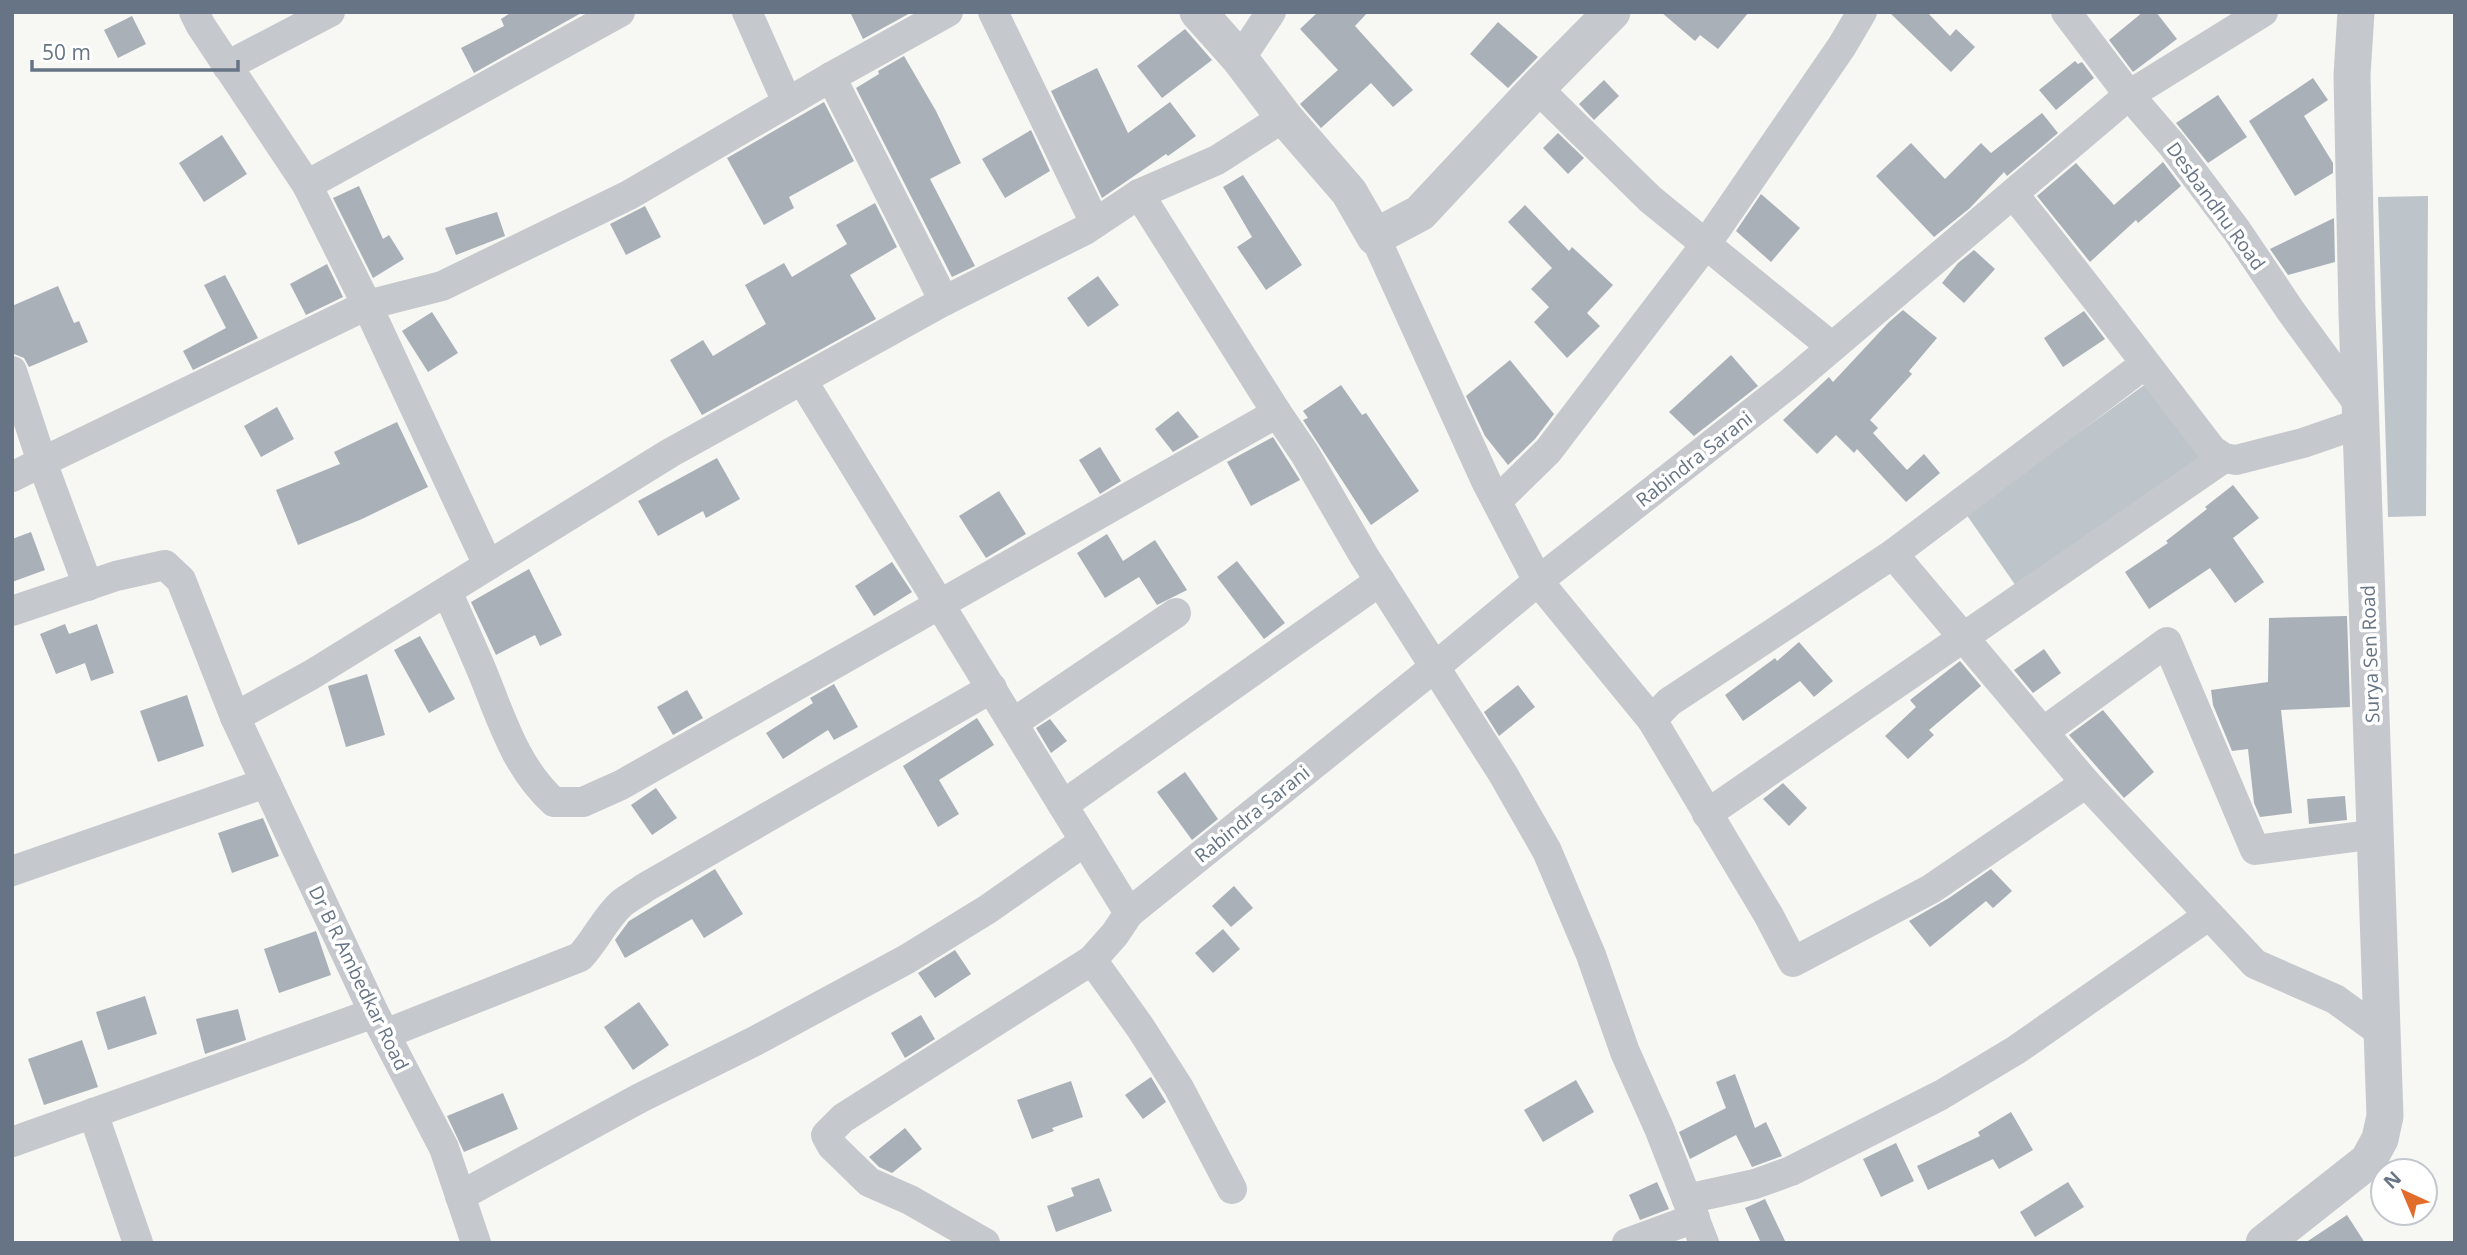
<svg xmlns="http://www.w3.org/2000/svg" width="2467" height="1255" viewBox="0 0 2467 1255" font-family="'Open Sans',sans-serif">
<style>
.water{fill:#bdc5cb}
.building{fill:#a9b0b7}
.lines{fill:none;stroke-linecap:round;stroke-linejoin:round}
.minor{stroke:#c5c8cc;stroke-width:30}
.tertiary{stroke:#c5c8cc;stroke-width:37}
.labels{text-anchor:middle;stroke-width:7;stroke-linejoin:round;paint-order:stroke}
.street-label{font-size:19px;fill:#667485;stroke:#fff}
</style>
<rect width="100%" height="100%" fill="#f7f7f4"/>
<g class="water">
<path d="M2428 196 2426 516 2388 517 2378 197Z"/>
<path d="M2147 383 2204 458 2016 586 1966 514Z"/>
</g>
<g class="building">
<path d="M512 12H583L474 73 461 48 504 26 501 19Z"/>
<path d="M850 12H912L863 39Z"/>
<path d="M1318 12H1368L1355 26 1413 90 1393 107 1371 83 1321 128 1300 104 1338 70 1300 29Z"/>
<path d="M1661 12H1749L1718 49 1700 35 1695 41Z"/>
<path d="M1889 12H1927L1950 36 1956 29 1975 47 1951 72Z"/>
<path d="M2143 12H2156L2177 39 2133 72 2109 40Z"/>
<path d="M132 16 146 44 118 58 104 30Z"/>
<path d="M1498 22 1538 57 1508 88 1470 54Z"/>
<path d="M1185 29 1212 60 1162 98 1137 66Z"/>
<path d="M904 56 936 111 961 163 930 179 975 266 952 277 856 88 879 74 878 71Z"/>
<path d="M2075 61 2078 64 2082 62 2094 78 2056 110 2039 90Z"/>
<path d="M1097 68 1128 133 1170 102 1196 136 1168 156 1166 154 1102 198 1051 91Z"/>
<path d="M2313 78 2328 100 2304 116 2333 163V173L2295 196 2249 121Z"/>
<path d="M1604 80 1619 96 1594 120 1579 104Z"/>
<path d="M2218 95 2247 137 2208 163 2176 123Z"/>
<path d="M824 102 854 161 789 197 794 208 764 225 727 158Z"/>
<path d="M2042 113 2058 133 2007 176 2004 172 1970 208 1934 237 1876 176 1911 143 1945 179 1981 143 1991 153Z"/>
<path d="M1031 130 1050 171 1005 198 982 159Z"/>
<path d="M1558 133 1584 158 1568 174 1543 148Z"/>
<path d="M222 135 247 174 204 202 179 163Z"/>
<path d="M2163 162 2181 186 2138 223 2136 220 2090 262 2037 196 2076 163 2114 205Z"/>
<path d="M1243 175 1302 265 1266 290 1237 247 1252 237 1223 187Z"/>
<path d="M359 186 383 239 389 235 404 259 373 278 333 198Z"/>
<path d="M1761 194 1800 228 1771 262 1736 231Z"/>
<path d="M875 203 897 247 850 275 876 319 702 415 670 360 703 340 713 356 766 324 745 285 784 263 792 277 847 244 836 225Z"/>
<path d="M1525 205 1569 251 1572 247 1613 285 1587 313 1600 326 1567 358 1534 322 1549 307 1531 289 1552 268 1508 222Z"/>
<path d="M645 206 661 237 626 255 610 224Z"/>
<path d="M497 212 505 236 456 255 445 228Z"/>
<path d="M2334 218 2335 262 2288 275 2270 249Z"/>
<path d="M1974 250 1995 269 1964 303 1942 283 1958 263Z"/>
<path d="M327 264 343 297 306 315 290 284Z"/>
<path d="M225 275 258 338 193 370 183 351 226 328 204 285Z"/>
<path d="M1098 276 1119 305 1088 327 1067 298Z"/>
<path d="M58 286 74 323 79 321 88 342 29 367 24 358 14 354 12 349V306Z"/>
<path d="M1903 310 1937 338 1909 371 1912 374 1870 420 1878 428 1873 433 1907 470 1924 454 1940 473 1906 502 1857 449 1854 453 1836 435 1817 454 1783 420 1829 377 1833 382 1889 322Z"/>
<path d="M2084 311 2105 339 2063 367 2044 338Z"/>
<path d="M432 312 458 353 428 372 402 331Z"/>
<path d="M1731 355 1758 386 1694 436 1669 412Z"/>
<path d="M1510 360 1554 414 1535 439 1508 465 1485 436 1466 396Z"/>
<path d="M1341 385 1362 415 1366 413 1419 491 1371 525 1303 420 1308 418 1303 411Z"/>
<path d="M277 407 294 439 261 457 244 426Z"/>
<path d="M1178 411 1199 437 1173 452 1155 429Z"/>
<path d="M397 422 428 487 362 519 298 545 276 490 340 464 334 452Z"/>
<path d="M1273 437 1300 480 1251 506 1227 462Z"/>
<path d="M1100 447 1121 481 1100 494 1079 460Z"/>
<path d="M717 458 740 499 706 518 703 511 658 536 638 501Z"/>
<path d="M2233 485 2259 518 2233 538 2264 582 2235 603 2210 568 2149 609 2125 572 2168 543 2166 541 2207 509 2205 507Z"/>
<path d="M999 491 1026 534 986 558 959 516Z"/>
<path d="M31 532 45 570 12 582V539Z"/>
<path d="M1107 534 1123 561 1155 540 1187 590 1157 605 1139 577 1105 598 1077 553Z"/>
<path d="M1237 561 1285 623 1264 639 1217 577Z"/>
<path d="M892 562 912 592 874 616 855 586Z"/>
<path d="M529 569 562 635 540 646 535 635 496 655 471 602Z"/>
<path d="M2347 616 2350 707 2281 710 2292 813 2260 817 2254 803 2248 749 2232 751 2213 705 2211 690 2268 682 2269 618Z"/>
<path d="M65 624 69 634 97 624 114 673 91 681 85 663 56 674 40 634Z"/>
<path d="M420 636 455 699 429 713 394 650Z"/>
<path d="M1799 642 1833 681 1814 697 1800 681 1743 721 1725 695 1775 658 1777 661Z"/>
<path d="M2044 649 2061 673 2033 693 2014 670Z"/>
<path d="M1960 661 1981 686 1929 730 1934 735 1908 759 1885 736 1916 707 1910 700Z"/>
<path d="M367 674 385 735 346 747 328 686Z"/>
<path d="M834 684 858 727 834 740 828 730 783 759 766 733 813 703 810 698Z"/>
<path d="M1518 685 1535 707 1499 736 1484 712Z"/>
<path d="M687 690 703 718 673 735 657 707Z"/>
<path d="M187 695 204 746 158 762 140 711Z"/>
<path d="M2103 710 2154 772 2124 798 2069 735Z"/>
<path d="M977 718 994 745 939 780 959 814 938 827 903 766Z"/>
<path d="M1050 719 1067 741 1051 753 1036 728Z"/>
<path d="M1185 772 1218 819 1192 840 1157 792Z"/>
<path d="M1783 783 1807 808 1789 826 1763 799Z"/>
<path d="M656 788 677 818 652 835 631 805Z"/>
<path d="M2345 796 2347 820 2309 824 2307 799Z"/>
<path d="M263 818 279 856 232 873 218 833Z"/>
<path d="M715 869 743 914 704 938 692 919 625 958 615 940 629 921Z"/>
<path d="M1991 869 2012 891 1993 908 1986 901 1930 947 1909 921 1949 898Z"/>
<path d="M1234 886 1253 908 1231 927 1212 906Z"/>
<path d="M1223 929 1240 949 1213 973 1195 953Z"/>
<path d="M316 931 331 975 279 993 264 949Z"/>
<path d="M955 950 971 974 935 998 918 973Z"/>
<path d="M145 996 157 1034 108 1050 96 1012Z"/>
<path d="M639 1002 669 1045 633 1070 604 1027Z"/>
<path d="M238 1009 246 1040 205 1054 196 1019Z"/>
<path d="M921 1015 935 1039 905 1058 891 1033Z"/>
<path d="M82 1040 98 1087 44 1105 28 1059Z"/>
<path d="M1735 1074 1755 1128 1766 1122 1782 1156 1752 1167 1736 1135 1690 1159 1679 1132 1726 1108 1716 1082Z"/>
<path d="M1151 1077 1166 1102 1143 1119 1125 1095Z"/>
<path d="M1576 1080 1594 1112 1543 1142 1524 1110Z"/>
<path d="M1071 1081 1083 1117 1052 1128 1054 1131 1032 1139 1017 1100Z"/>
<path d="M503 1093 518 1129 464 1152 447 1116Z"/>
<path d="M2011 1112 2033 1150 1999 1169 1993 1159 1928 1190 1917 1166 1980 1136 1978 1132Z"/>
<path d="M905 1128 922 1149 892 1173 879 1167 869 1157Z"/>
<path d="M1896 1143 1914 1181 1881 1197 1863 1159Z"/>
<path d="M1099 1178 1112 1211 1056 1232 1047 1206 1074 1196 1071 1188Z"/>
<path d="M1657 1182 1669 1209 1640 1220 1629 1195Z"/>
<path d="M2068 1182 2084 1207 2035 1237 2020 1212Z"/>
<path d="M1765 1199 1786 1243H1761L1745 1208Z"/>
<path d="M2347 1215 2365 1243H2305Z"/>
</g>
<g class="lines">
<g class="minor">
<path d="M747 12 787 102"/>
<path d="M993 12 1095 223"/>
<path d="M2066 12 2129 95 2173 146 2237 231 2290 310 2360 406"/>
<path d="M1240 59 1271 12"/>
<path d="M227 66 330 12"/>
<path d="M831 77 944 301"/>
<path d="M1537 88 1650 199 1832 347"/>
<path d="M307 185 620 12"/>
<path d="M1139 194 1277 413 1305 454 1364 556 1503 774 1547 851 1591 955 1625 1052 1659 1128 1704 1243"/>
<path d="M2013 194C2081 277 2146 364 2212 450L2224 458 2236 460 2303 443 2361 423"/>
<path d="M1375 237 1486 481 1538 581 1652 720"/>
<path d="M12 371 42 462 12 477"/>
<path d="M802 380 1129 913 1115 934 1092 960 843 1118 826 1135 832 1146 869 1182 910 1200 985 1243"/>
<path d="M1497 501 1548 451 1706 244 1842 46 1862 12"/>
<path d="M1893 554 2086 783 2255 964 2335 999 2382 1033"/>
<path d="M488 565 367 305 442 286 629 195 831 77 948 12"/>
<path d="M88 586 42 462 367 305 307 185 201 26 194 12"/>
<path d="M447 591C459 619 472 647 484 676 502 721 517 769 554 802H583L621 785 1277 413"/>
<path d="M12 611 116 576 165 565 181 580 235 717 374 1013 444 1148 476 1243"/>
<path d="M235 717 311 675 670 453 944 301 1085 230 1139 194 1217 160 1284 117"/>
<path d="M1013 723 1176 613"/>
<path d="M2043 732 2167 642 2255 850 2377 834"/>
<path d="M2086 783 1931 889 1793 962 1769 916 1652 720 1669 702 1893 554 2145 364"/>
<path d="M1063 805 1380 581"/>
<path d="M1707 814 2224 458"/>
<path d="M12 871 266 783"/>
<path d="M1129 913 1436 666 1538 581 1790 383 2129 95 2263 12"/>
<path d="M1092 960 1140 1027 1179 1088 1232 1189"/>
<path d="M385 1034 580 957C596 940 605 918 622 903 630 897 639 892 646 887L992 688"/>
<path d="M93 1113 138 1243"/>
<path d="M12 1142 374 1013"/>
<path d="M460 1196 640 1098 755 1041 907 959 988 909 1085 841"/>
<path d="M1687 1199 1755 1184 1791 1171 1941 1095 2016 1050 2208 916"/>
<path d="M1627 1243 1695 1218"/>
</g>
<g class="tertiary">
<path d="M1198 12 1240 59 1284 117 1349 192 1375 237 1420 213 1537 88 1612 12"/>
<path d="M2264 1243 2368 1161 2380 1139 2385 1116 2357 313 2352 75 2356 12"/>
</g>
</g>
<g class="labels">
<g class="street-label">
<text transform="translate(2216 206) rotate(54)" y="7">Desbandhu Road</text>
<text transform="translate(1694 459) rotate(-38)" y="7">Rabindra Sarani</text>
<text transform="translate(2370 654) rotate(-92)" y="7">Surya Sen Road</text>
<text transform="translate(1252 814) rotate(-39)" y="7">Rabindra Sarani</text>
<text transform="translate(359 978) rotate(64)" y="7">Dr B R Ambedkar Road</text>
</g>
</g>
<rect width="2467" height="1255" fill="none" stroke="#667485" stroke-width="28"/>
<g transform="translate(2404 1192) rotate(316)"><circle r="33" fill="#ffffff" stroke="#c2c7ce" stroke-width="2"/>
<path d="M0-5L12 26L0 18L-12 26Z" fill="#e26c2a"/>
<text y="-10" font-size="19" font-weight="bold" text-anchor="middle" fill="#667485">N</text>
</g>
<path d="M32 60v10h206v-10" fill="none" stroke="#667485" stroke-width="3.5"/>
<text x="42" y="60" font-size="21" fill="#667485" stroke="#ffffff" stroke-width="5" paint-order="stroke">50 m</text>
</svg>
